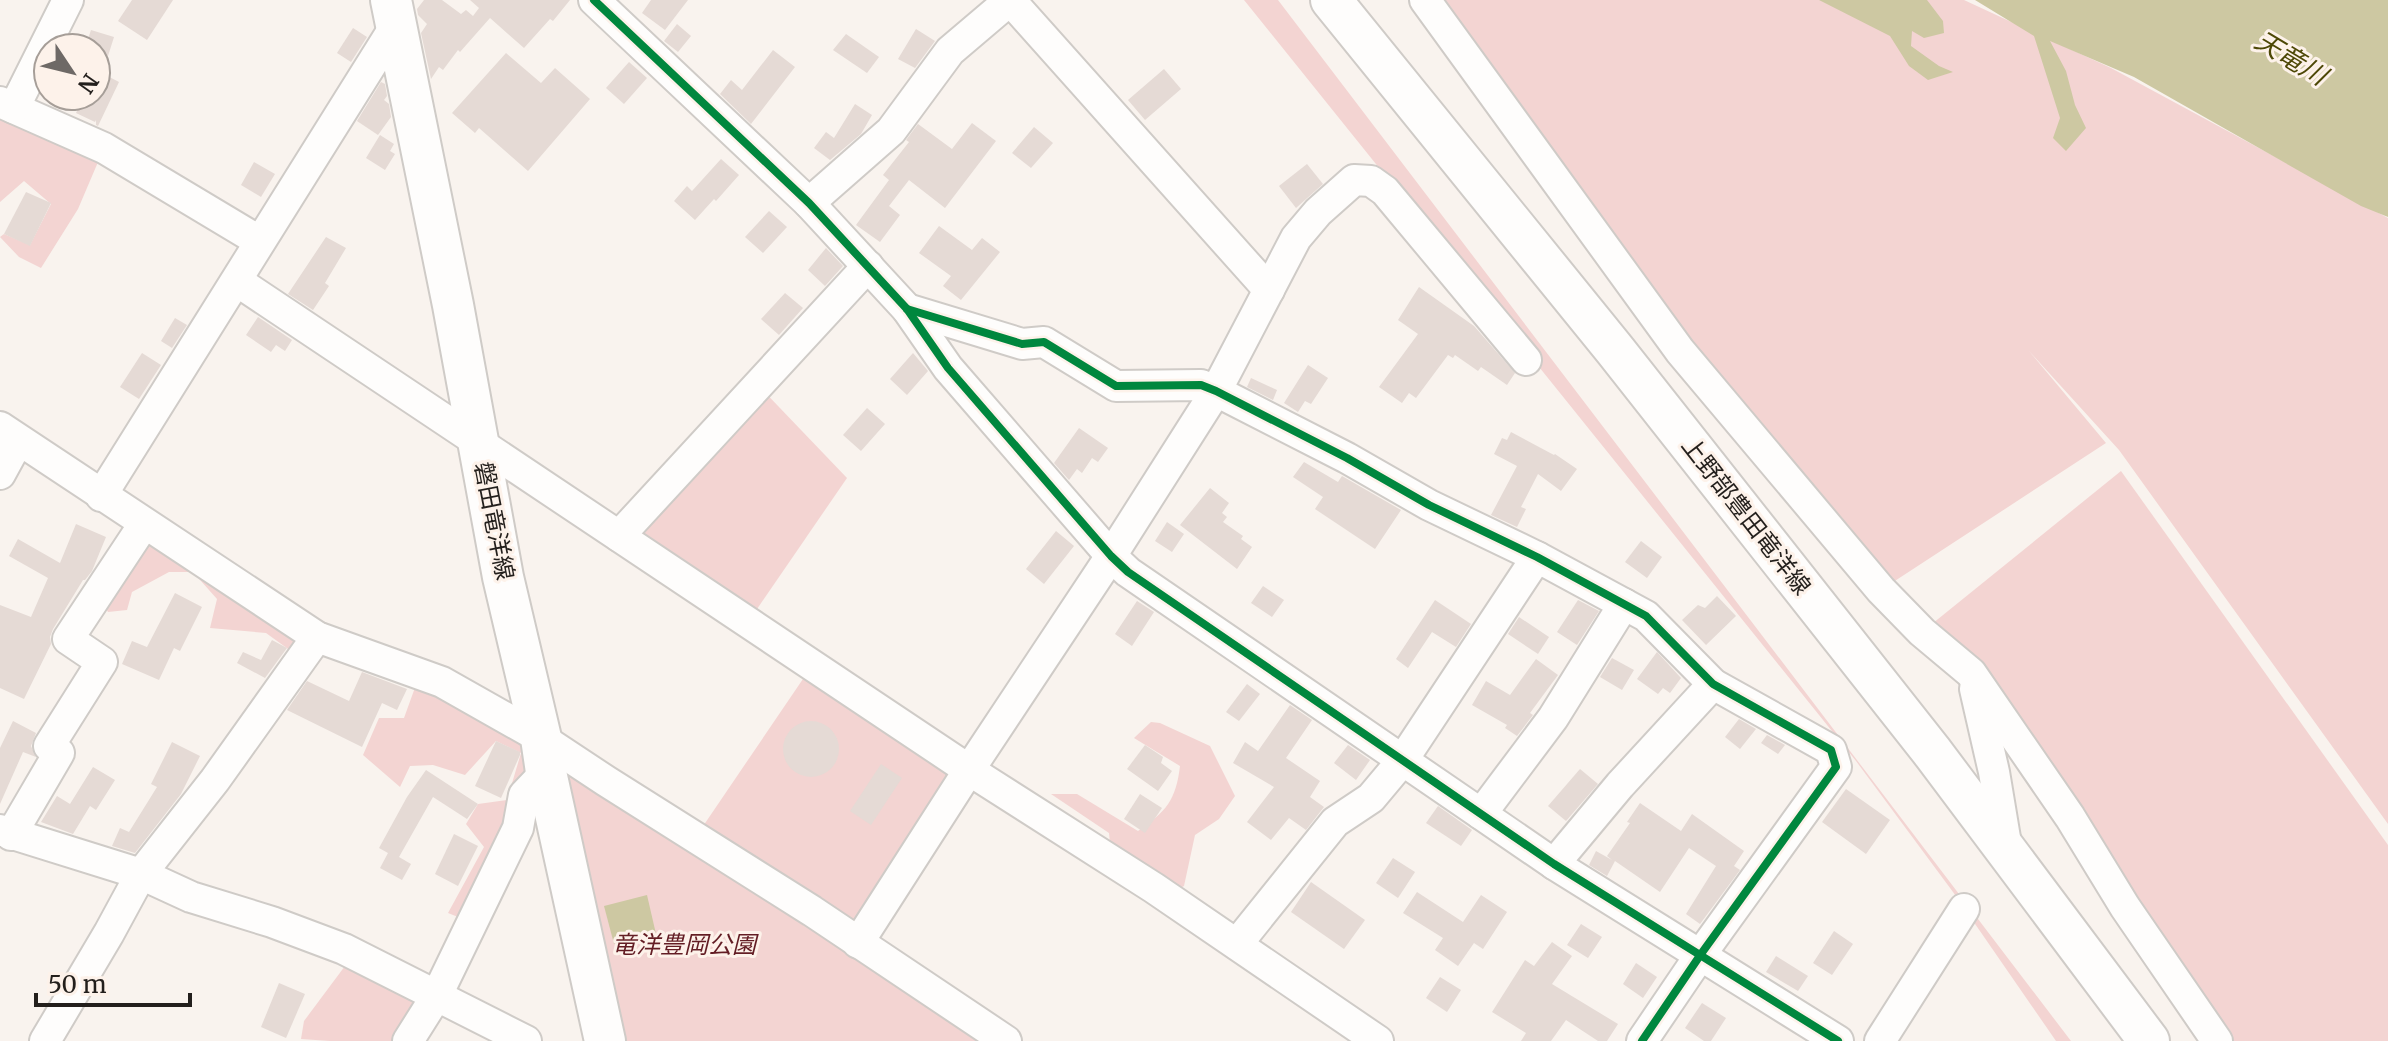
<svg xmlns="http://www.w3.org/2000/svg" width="2388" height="1041" viewBox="0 0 2388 1041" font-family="Merriweather,'Noto Sans JP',serif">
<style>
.green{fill:#f3d4d2}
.water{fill:#cdc8a2}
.building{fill:#e5dad5}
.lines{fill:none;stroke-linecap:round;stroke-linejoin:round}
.minor-casing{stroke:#cfcbc7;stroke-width:34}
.major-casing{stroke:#cfcbc7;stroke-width:44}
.minor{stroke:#fefdfc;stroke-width:30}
.major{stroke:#fefdfc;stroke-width:40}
.cycleway-casing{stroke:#fdf2ea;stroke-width:13}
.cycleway{stroke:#00873e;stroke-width:8}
.labels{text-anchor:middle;stroke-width:6;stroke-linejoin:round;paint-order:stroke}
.street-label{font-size:24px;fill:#231f1c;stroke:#fdf2ea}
.park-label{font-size:24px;font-style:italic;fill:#631d24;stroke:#fdf2ea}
.water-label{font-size:26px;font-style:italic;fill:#4d4806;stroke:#fdf2ea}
</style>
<rect width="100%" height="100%" fill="#f9f3ee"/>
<g class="green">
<path d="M1244 0H1278L2071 1041H2056L1953 892 1856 761Z"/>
<path d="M1415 0H1964L2111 68 2388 218V824L2119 450 2029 351 2106 443 1881 590Z"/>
<path d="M0 102 101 155 78 209 41 268 19 257 0 237 4 234 30 245 51 204 24 181 0 202Z"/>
<path d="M758 385 847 478 757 609 629 524Z"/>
<path d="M2121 471 2388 845V1041H2217L1922 632Z"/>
<path d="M144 524 315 641 302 659 266 633 210 628 217 599 193 572H169L132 592 127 610 108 612 98 594Z"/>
<path d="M805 676 964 777 855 941 1003 1041H604L541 738 695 838Z"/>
<path d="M417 682 543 753 468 921 448 913 484 847 466 824 478 804 507 800 521 753 496 741 465 775 433 765 410 766 400 787 363 755 379 718H404Z"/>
<path d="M1151 722 1160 723 1210 746 1235 796 1219 819 1195 835 1184 886 1165 896 1112 862 1109 833 1051 794H1077L1138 831C1166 812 1176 800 1180 766L1134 738Z"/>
<path d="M345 966 423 997 408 1041H330L301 1039 304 1021Z"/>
</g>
<g class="water">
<path d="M1819 0H1927L1943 21 1944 33 1924 38 1912 31 1911 46 1939 66 1953 72 1928 80 1909 66 1890 36Z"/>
<path d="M1975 0H2388V217L2361 206 2134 77 2050 41 2066 71 2075 105 2086 128 2066 151 2053 138 2060 118 2034 36Z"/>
<path d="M647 895 656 934 614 944 604 906Z"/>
</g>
<g class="building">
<path d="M132 0H173L147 40 118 21Z"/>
<path d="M424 0H442L461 14 466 10 473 16 479 8 470 0H570L553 21 550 19 524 48 490 18 460 52 458 50 443 70 439 67 431 79 421 33 427 24 418 15 417 9Z"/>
<path d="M651 0H688L665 30 642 13Z"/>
<path d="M677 24 691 36 678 52 664 41Z"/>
<path d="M353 28 367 37 351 62 337 53Z"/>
<path d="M916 29 935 41 915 68 898 59Z"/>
<path d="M91 30 114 37 108 56 96 52V48H85Z"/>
<path d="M846 34 879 57 867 73 833 50Z"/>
<path d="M773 50 795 67 751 124 720 94 731 80 742 90Z"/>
<path d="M506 53 541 83 555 68 590 99 528 171 479 128 475 133 452 113Z"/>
<path d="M629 62 647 78 624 104 606 88Z"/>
<path d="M1164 69 1181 89 1145 120 1128 100Z"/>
<path d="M96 70 119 82 98 126 96 125V120L95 122 76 113 84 96H96Z"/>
<path d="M381 82 385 84 387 96 384 100 389 104 391 117 378 135 357 121Z"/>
<path d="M855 104 872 115 861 134 830 160 814 148 826 132 834 138Z"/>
<path d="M972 123 996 141 945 208 909 180 889 206 900 215 880 242 856 225 889 180 883 175 909 142 906 140 918 124 952 149Z"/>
<path d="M1034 127 1053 143 1031 168 1012 153Z"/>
<path d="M380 135 394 144 390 151 395 154 385 170 366 158Z"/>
<path d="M721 159 739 175 716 201 714 199 695 220 674 201 687 186 692 191Z"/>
<path d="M254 162 275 174 261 197 241 185Z"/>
<path d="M1307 164 1323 184 1296 208 1279 186Z"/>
<path d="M26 192 51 203 30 246 4 234Z"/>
<path d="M769 211 787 227 763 253 745 237Z"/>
<path d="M939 226 972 250 982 238 1000 252 961 300 943 286 951 276 919 253Z"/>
<path d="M326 237 346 248 325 283 329 286 313 310 288 294Z"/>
<path d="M826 248 843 266 825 286 808 270Z"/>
<path d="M1419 287 1474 326 1515 373 1507 385 1481 367 1478 371 1455 355 1453 358 1448 355 1416 398 1409 393 1402 403 1379 387 1418 334 1398 320Z"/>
<path d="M785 293 803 308 779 335 761 319Z"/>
<path d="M258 317 292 340 285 351 276 345 271 352 246 335Z"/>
<path d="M175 318 187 325 172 348 161 341Z"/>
<path d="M142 353 161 365 139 399 120 387Z"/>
<path d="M913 353 928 371 907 395 890 379Z"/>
<path d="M1308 365 1328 378 1311 404 1305 401 1298 412 1284 403Z"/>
<path d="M1251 378 1277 390 1273 400 1247 387Z"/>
<path d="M867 408 885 424 861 451 843 435Z"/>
<path d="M1079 428 1108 448 1098 462 1092 458 1082 473 1077 469 1069 480 1054 463Z"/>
<path d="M1511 432 1554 455 1555 454 1577 469 1561 491 1538 474 1521 507 1526 509 1517 527 1491 515 1517 466 1494 454 1502 438 1507 440Z"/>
<path d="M1304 462 1338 482 1342 476 1401 510 1375 549 1315 509 1323 497 1293 477Z"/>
<path d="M1210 488 1229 503 1222 513 1227 517 1223 522 1243 536 1241 539 1252 547 1237 569 1180 525Z"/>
<path d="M1167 522 1184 534 1172 552 1155 541Z"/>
<path d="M76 524 106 537 92 571 85 580H83L53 629 50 637 51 644 24 699 0 688V605L31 617 48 578 9 556 18 539 60 563Z"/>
<path d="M1056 531 1074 546 1044 584 1026 569Z"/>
<path d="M1641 541 1662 557 1647 578 1625 562Z"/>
<path d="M1263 586 1284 600 1272 617 1251 603Z"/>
<path d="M175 593 202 607 180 651 174 648 159 680 122 664 132 641 147 647Z"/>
<path d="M1717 596 1736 616 1706 645 1682 620 1698 605 1705 608Z"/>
<path d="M1435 600 1471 624 1456 647 1432 632 1408 668 1396 659Z"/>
<path d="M1578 600 1599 611 1577 645 1557 632Z"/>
<path d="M1137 601 1154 612 1132 646 1115 634Z"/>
<path d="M1519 617 1549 637 1538 654 1508 634Z"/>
<path d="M272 640 287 648 265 678 237 663 243 652 261 660Z"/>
<path d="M1657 652 1681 678 1670 693 1663 688 1658 694 1637 679Z"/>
<path d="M1612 658 1634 670 1622 690 1600 677Z"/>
<path d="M1536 659 1558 675 1530 713 1533 715 1517 736 1505 728 1507 725 1472 705 1486 681 1510 695Z"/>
<path d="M362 672 407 689 397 710 382 703 362 747 287 710 307 681 349 701Z"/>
<path d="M1247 684 1260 694 1239 721 1226 712Z"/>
<path d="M1290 705 1312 720 1286 758 1320 781 1310 797 1324 807 1306 830 1289 818 1271 840 1247 822 1274 787 1233 763 1245 742 1258 751Z"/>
<path d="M1739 719 1756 729 1740 749 1725 737Z"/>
<circle cx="811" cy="749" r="28"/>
<path d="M13 721 36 733 31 746 36 757 23 752 0 804V748Z"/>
<path d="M1767 735 1785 745 1778 754 1761 743Z"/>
<path d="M496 741 520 752V755L501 798 475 786Z"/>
<path d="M172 742 200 756 181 794 135 853 112 846 120 828 129 832 157 787 151 784Z"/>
<path d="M1145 745 1163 757 1161 763 1172 771 1158 791 1127 769Z"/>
<path d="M1348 745 1370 760 1356 780 1334 763Z"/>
<path d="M881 764 902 778 871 825 850 811Z"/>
<path d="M93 767 115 780 96 810 90 806 73 834 41 822 57 796 70 804Z"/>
<path d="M1580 769 1598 784 1566 821 1548 806Z"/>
<path d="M426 770 478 804 467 819 433 797 399 857 411 864 402 880 380 868 388 853 379 848 407 797Z"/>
<path d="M1846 789 1890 820 1866 854 1822 822Z"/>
<path d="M1140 794 1162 808 1145 833 1124 819Z"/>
<path d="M1640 803 1681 831 1692 814 1744 851 1734 866 1740 870 1700 924 1686 914 1716 866 1689 848 1660 892 1615 861 1607 876 1589 865 1596 851 1612 860 1607 856 1630 823 1627 822Z"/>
<path d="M1438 806 1472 830 1461 846 1426 823Z"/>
<path d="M454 834 478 846 458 886 435 874Z"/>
<path d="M1393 858 1415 872 1398 898 1376 883Z"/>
<path d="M1311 882 1365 920 1344 949 1291 912Z"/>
<path d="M1417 892 1463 922 1481 895 1507 912 1483 949 1474 943 1458 966 1435 950 1443 938 1403 913Z"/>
<path d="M1581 924 1602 937 1588 958 1567 945Z"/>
<path d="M1834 931 1853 944 1832 975 1813 963Z"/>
<path d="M1552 942 1572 956 1552 984 1618 1024 1607 1041H1598L1566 1020 1551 1041H1521L1526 1033 1492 1012 1525 960 1534 966Z"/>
<path d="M1776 956 1808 976 1798 991 1766 972Z"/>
<path d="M1636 963 1657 977 1643 998 1623 984Z"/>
<path d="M1440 977 1461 990 1447 1012 1426 998Z"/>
<path d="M279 983 305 994 286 1038 261 1027Z"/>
<path d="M1702 1003 1726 1018 1711 1041H1704L1685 1028Z"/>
</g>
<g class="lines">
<g class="minor-casing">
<g id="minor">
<path d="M594 0 809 203 907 309 948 368 1111 556 1128 572 1554 864 1838 1041"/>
<path d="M1010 0 1269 290"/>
<path d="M1425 0 1680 351 1881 590 1922 632 1971 673 2070 817 2125 907 2217 1041"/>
<path d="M0 102 104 148 259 241"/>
<path d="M14 108 68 0"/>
<path d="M809 203 891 131 950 51 1010 0"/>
<path d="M237 281 969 770 1154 888 1378 1041"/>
<path d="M907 309 1022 344 1044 342 1116 386 1201 385 1216 391 1347 458 1429 505 1537 557 1646 616 1713 684 1831 750 1836 767 1701 954 1642 1041"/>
<path d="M0 427 317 637 442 682 541 738 606 781 812 911 1006 1041"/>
<path d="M0 474 18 441"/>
<path d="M101 496 396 25"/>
<path d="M619 536 868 266"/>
<path d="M1975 689 1994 772 2007 850"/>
<path d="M1481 814 1553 718 1624 604"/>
<path d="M0 830 141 874 191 897 272 922 344 949 526 1041"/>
<path d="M11 835 59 753 49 746 102 662 68 639 144 524"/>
<path d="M1554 864 1620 785 1713 684"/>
<path d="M858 943 969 770 1111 556 1216 391 1296 238 1318 212 1354 180 1371 181 1385 191 1526 360"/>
<path d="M1237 944 1335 822 1371 798 1402 761 1537 557"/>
<path d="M45 1041 109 933 141 874 215 780 317 637"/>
<path d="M408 1041 437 995 518 828 524 795 546 772"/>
<path d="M1880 1041 1964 909"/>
</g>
</g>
<g class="major-casing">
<g id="major">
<path d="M391 0 453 305 503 577 541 738 546 772 605 1041"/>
<path d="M1331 0 1615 350 1933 753 2149 1041"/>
</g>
</g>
<use href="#minor" class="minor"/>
<use href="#major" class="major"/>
<g class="cycleway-casing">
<g id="cycleway">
<path d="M594 0 809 203 907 309 948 368 1111 556 1128 572 1554 864 1838 1041"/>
<path d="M907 309 1022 344 1044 342 1116 386 1201 385 1216 391 1347 458 1429 505 1537 557 1646 616 1713 684 1831 750 1836 767 1701 954 1642 1041"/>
</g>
</g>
<use href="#cycleway" class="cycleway"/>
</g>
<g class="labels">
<g class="street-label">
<text transform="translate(1746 516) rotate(52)" y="8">上野部豊田竜洋線</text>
<text transform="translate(494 521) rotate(79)" y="8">磐田竜洋線</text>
</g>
<g class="park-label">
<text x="684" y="953">竜洋豊岡公園</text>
</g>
<g class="water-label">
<text transform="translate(2291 58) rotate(31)" y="9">天竜川</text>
</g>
</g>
<g transform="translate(72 72) rotate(125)"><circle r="38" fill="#fdf2ea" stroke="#a69e98" stroke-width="2"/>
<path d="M0-6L14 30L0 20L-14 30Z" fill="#6e6966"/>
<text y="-12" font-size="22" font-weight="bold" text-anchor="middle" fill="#231f1c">N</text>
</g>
<path d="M36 993v12h154v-12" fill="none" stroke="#231f1c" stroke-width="4"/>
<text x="48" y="993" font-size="24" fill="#231f1c" stroke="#fdf2ea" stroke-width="6" paint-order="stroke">50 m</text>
</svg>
